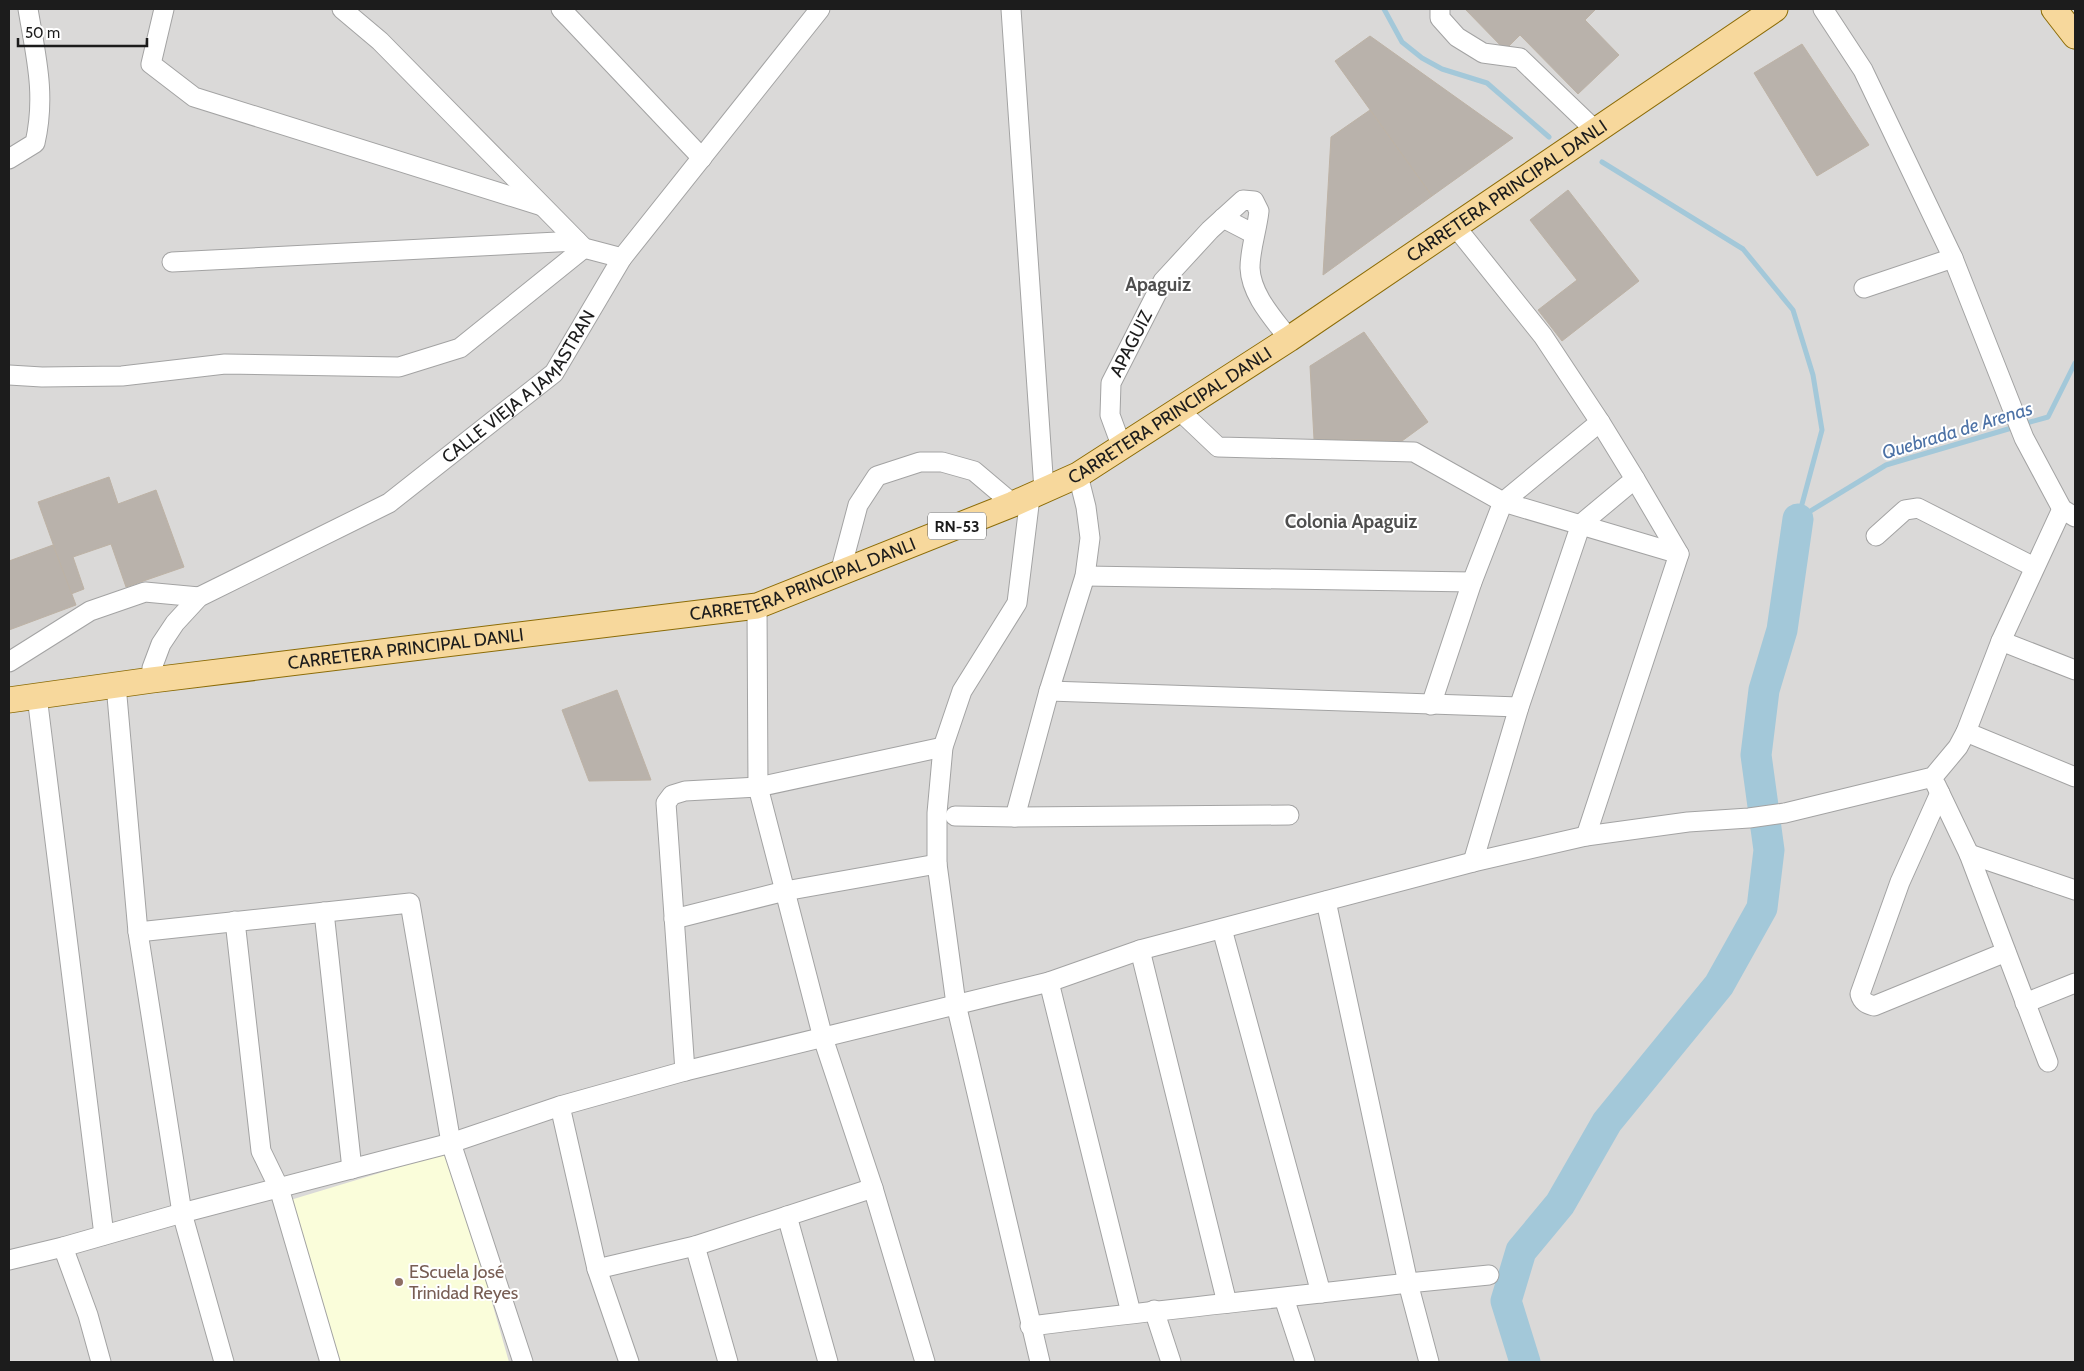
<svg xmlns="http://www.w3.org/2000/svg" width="2084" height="1371" viewBox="0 0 2084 1371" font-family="Cabin,sans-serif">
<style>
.residential{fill:#dad9d8}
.education{fill:#fafdda}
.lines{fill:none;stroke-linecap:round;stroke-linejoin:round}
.stream{stroke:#a3c8d9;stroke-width:5}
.river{stroke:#a3c8d9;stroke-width:31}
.building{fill:#b9b2ab;stroke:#bdb2a5}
.minor-casing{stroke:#a3a3a3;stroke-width:21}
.major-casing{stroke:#8c6c07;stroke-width:27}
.minor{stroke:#fff;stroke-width:19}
.major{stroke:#f7d89c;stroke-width:25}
.education-dot{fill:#8d6e63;stroke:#fff;stroke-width:2}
.labels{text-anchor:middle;stroke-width:4;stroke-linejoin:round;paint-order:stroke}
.shield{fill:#fff;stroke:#606060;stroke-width:1}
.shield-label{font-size:16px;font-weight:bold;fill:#1c1c1c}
.street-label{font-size:18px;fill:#1c1c1c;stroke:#fff}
.education-label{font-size:18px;fill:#785e54;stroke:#fff;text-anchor:start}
.neighbourhood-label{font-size:19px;font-weight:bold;fill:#4f4f4f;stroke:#fff}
.water-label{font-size:19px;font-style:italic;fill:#4d72a6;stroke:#fff}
</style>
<rect width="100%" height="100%" fill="#edeae1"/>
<rect class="residential" x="9" y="9" width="2066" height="1353"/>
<path class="education" d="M449 1152 509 1362H337L287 1201Z"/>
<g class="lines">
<g class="stream">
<path d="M1384 9 1402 42 1422 58 1442 69 1487 83 1549 137"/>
<path d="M1602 162 1743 249 1793 310 1813 375 1822 430 1798 519"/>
<path d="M2023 424 2048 417 2075 363"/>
<path d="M1799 518 1886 465 2015 427"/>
</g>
<path class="river" d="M1525 1362 1506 1301 1521 1251 1560 1204 1607 1122 1719 985 1762 908 1769 850 1756 755 1764 690 1782 630 1798 519"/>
</g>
<g class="building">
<path d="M1465 9H1596L1585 20 1619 55 1578 94 1520 35 1505 50Z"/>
<path d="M1370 36 1513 138 1432 196 1335 61Z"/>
<path d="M1802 44 1869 145 1817 176 1754 73Z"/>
<path d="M1370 110 1432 196 1323 275 1331 137Z"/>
<path d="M1568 190 1639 281 1562 341 1538 310 1577 280 1530 220Z"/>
<path d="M1364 332 1428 422 1402 441 1314 439 1310 366Z"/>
<path d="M109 477 118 504 156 490 184 567 126 587 111 544 73 557 84 589 71 594 38 502Z"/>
<path d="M53 545 76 605 9 630V561Z"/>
<path d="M617 690 651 780 589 781 562 710Z"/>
</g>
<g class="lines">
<g class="minor-casing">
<g id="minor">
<path d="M164 9 151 64 194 97 542 206"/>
<path d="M342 9 380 41 584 248 622 258"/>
<path d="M561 9 702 158"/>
<path d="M1011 9 1044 490"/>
<path d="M1440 9V18L1457 37 1483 53 1520 58 1596 131"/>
<path d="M1823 9 1863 70 1953 258 2024 438 2062 509 2075 517"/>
<path d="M9 159 35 143C46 95 36 57 28 9"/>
<path d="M1223 218 1254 234"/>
<path d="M172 262 577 241"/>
<path d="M1864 288 1953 258"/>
<path d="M9 375 42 377 122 376 225 364 399 367 460 348 584 248"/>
<path d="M1179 410 1218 447 1414 452 1503 502 1679 554"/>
<path id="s1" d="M1121 445 1110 415 1111 383 1163 281 1210 230 1243 200 1254 201 1259 211C1257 230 1250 249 1250 268 1251 295 1274 319 1289 339"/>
<path d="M1030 497 1017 603 962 691 943 747 937 813V864L956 1004 1040 1362"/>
<path d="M1876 536 1905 510 1918 508 2034 567"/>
<path d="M840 573 858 505 877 476 920 462H942L974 471 1013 504"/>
<path d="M1085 576 1472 582"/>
<path d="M757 606 758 787 823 1038 873 1188 925 1362"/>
<path d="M2001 641 2075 670"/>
<path d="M9 662 90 611 145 592 199 597"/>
<path id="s2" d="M152 680V668L161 644 175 623 199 597 389 503 554 373 622 258 820 9"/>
<path d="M116 685 138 932 182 1213 224 1362"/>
<path d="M1049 691 1519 707"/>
<path d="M37 696 104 1235"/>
<path d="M1431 705 1472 582 1503 502 1600 422 1543 336 1455 226"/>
<path d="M1966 732 2075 777"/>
<path d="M1936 785 1969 854 2048 1062"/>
<path d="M1940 793 1900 882 1860 994C1862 1002 1867 1004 1874 1006L2006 952"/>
<path d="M955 816 1015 817 1289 815"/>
<path d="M1015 817 1049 691 1085 576 1090 538 1086 507 1078 475"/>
<path d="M1586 836 1679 554 1635 479"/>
<path d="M1969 854 2075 890"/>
<path d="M1473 862 1519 707 1581 524 1635 479 1600 422"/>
<path d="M324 912 352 1169"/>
<path d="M674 919 785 891 937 864"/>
<path d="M235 921 261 1151 279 1188 330 1362"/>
<path d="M1222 929 1321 1293"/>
<path d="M138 932 410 903 451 1143 523 1362"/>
<path d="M1140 950 1227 1303"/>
<path d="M1049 982 1131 1313"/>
<path d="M2025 1003 2075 983"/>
<path d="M685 1071 666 803 672 795 685 791 758 787 943 747"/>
<path d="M560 1106 597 1269 629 1362"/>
<path d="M787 1216 828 1362"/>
<path d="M695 1246 728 1362"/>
<path d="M63 1247 88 1315 101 1362"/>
<path d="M9 1260 63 1247 182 1213 451 1143 560 1106 685 1071 1049 982 1140 950 1473 862 1586 836 1688 822 1749 818 1785 813 1933 777 1958 747 1966 732 2001 641 2062 509"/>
<path d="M597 1269 695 1246 873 1188"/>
<path d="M1284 1298 1305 1362"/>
<path d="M1154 1310 1171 1362"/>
<path d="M1030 1326C1156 1310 1282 1298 1408 1283L1326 901"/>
<path d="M1429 1362 1408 1283 1489 1275"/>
</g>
</g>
<g class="major-casing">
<g id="major">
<path d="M2054 9 2075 36"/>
<path id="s3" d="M9 700 152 680 757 606 1013 504 1078 475 1289 339 1775 9"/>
</g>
</g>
<use href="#minor" class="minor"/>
<use href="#major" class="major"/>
</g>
<circle class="education-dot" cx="399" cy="1282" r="5"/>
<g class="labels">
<rect class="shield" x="928" y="512.5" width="58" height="27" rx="4"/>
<g class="shield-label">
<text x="957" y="532">RN-53</text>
</g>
<g class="street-label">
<text dy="6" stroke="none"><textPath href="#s3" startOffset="1615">CARRETERA PRINCIPAL DANLI</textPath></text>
<text dy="6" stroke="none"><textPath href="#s1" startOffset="108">APAGUIZ</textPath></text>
<text dy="6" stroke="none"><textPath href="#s2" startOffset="486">CALLE VIEJA A JAMASTRAN</textPath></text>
<text dy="6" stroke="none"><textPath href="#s3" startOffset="1210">CARRETERA PRINCIPAL DANLI</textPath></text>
<text dy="6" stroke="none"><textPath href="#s3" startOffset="805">CARRETERA PRINCIPAL DANLI</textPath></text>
<text dy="6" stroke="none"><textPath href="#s3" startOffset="400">CARRETERA PRINCIPAL DANLI</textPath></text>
</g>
<g class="education-label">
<text x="409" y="1278">EScuela José<tspan x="409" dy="21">Trinidad Reyes</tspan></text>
</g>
<g class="neighbourhood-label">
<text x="1158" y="291">Apaguiz</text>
<text x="1351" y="528">Colonia Apaguiz</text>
</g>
<g class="water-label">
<text transform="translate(1957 430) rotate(-17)" y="7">Quebrada de Arenas</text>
</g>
</g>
<rect width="2084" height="1371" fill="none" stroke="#1c1c1c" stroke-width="20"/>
<path d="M18 38v8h129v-8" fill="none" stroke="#1c1c1c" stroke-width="2.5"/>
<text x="25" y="38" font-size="15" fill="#1c1c1c" stroke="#ffffff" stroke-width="4" paint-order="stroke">50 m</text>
</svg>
